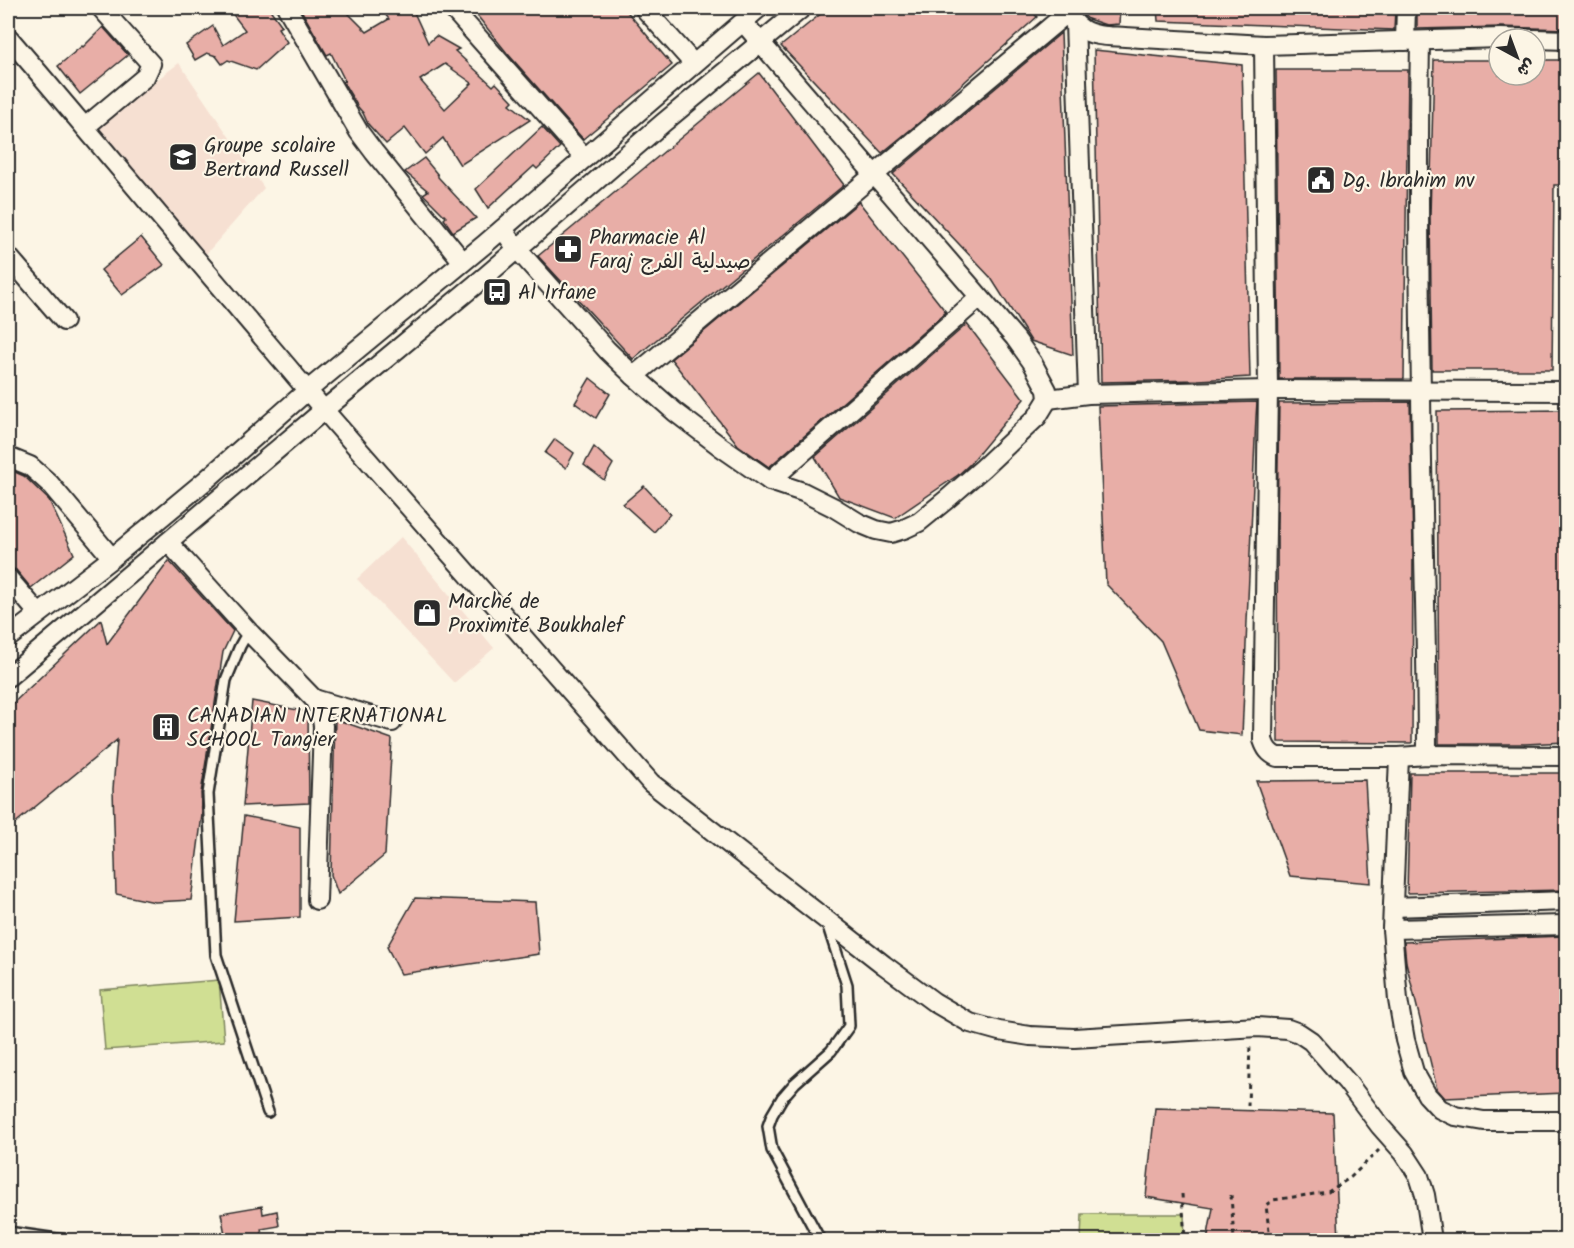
<svg xmlns="http://www.w3.org/2000/svg" width="1574" height="1248" viewBox="0 0 1574 1248" font-family="Kalam,'Playpen Sans Arabic',sans-serif">
<style>
.built{fill:#f6e0d2}
.green{fill:#d0df93;stroke:#7e855f;stroke-width:1.5}
.building{fill:#e8aea7;stroke:#2b2b2b;stroke-width:1.5;fill-rule:evenodd}
.lines{fill:none;stroke-linecap:round;stroke-linejoin:round}
.service-casing{stroke:#2b2b2b;stroke-width:14}
.minor-casing{stroke:#2b2b2b;stroke-width:22}
.path{stroke:#2b2b2b;stroke-width:3;stroke-dasharray:4.5 4.5;stroke-linecap:butt}
.service{stroke:#fcf5e5;stroke-width:9}
.minor{stroke:#fcf5e5;stroke-width:18}
.labels{text-anchor:middle;stroke-width:4.5;stroke-linejoin:round;paint-order:stroke}
.poi-label{font-size:21px;fill:#2b2b2b;stroke:#fcf5e5;text-anchor:start}
</style>
<rect width="100%" height="100%" fill="#fcf5e5"/>
<filter id="ink" filterUnits="userSpaceOnUse"><feTurbulence type="fractalNoise" baseFrequency=".0167" numOctaves="2"/><feDisplacementMap in="SourceGraphic" scale="12" xChannelSelector="R" yChannelSelector="G"/><feConvolveMatrix kernelMatrix="1 2 1 2 8 2 1 2 1" color-interpolation-filters="sRGB"/></filter>
<g filter="url(#ink)">
<g class="built">
<path d="M179 63 264 188 206 254 97 126Z"/>
<path d="M401 537 494 648 454 683 357 579Z"/>
</g>
<g class="green">
<path d="M219 980 224 1041 105 1050 100 990Z"/>
<path d="M1082 1214H1184L1185 1240H1081Z"/>
</g>
<g class="building">
<path d="M228 8H269L282 26 278 28 287 42 256 70 228 60 222 64 216 56 207 53 195 60 186 45 213 26 223 45 245 30Z"/>
<path d="M300 8H343L367 32 389 19 380 8H412L428 43 436 36 459 49 455 51 493 86 496 83 513 101 510 104 530 120 460 165 443 138 425 154 405 128 386 144 368 124 363 113 358 107 343 82 345 81 331 53 327 55ZM445 64 472 83 445 109 420 80Z"/>
<path d="M471 8H624L672 65 583 139 507 53Z"/>
<path d="M828 8H1030L1037 17 921 121 882 153 781 46Z"/>
<path d="M1157 8H1395L1394 30 1158 21Z"/>
<path d="M1417 8H1566V29L1501 27 1417 29Z"/>
<path d="M1077 9V8H1120L1119 24 1106 25 1088 19Z"/>
<path d="M103 27 128 55 80 94 58 66 82 46 83 47Z"/>
<path d="M1061 33 1073 355 1031 341 991 278 893 174Z"/>
<path d="M1094 50 1242 65 1250 377 1198 380 1101 382Z"/>
<path d="M1434 60H1499V75H1535V60H1566V185H1554L1552 370H1432L1430 216Z"/>
<path d="M1276 70H1408L1404 379H1279Z"/>
<path d="M759 73 844 185 633 359 538 256Z"/>
<path d="M542 127 560 147 537 169 534 166 488 208 476 189Z"/>
<path d="M424 158 438 175V177L476 218 453 232 444 219 446 217 423 194 428 191 405 172Z"/>
<path d="M859 202 946 312 769 467 738 445 671 359Z"/>
<path d="M141 237 164 265 122 295 101 270Z"/>
<path d="M967 324 1024 399 970 464 958 475 895 518 839 497 815 457Z"/>
<path d="M590 378 610 394 596 418 575 403Z"/>
<path d="M1257 402 1256 417 1242 735 1199 730 1161 641 1106 584 1098 406Z"/>
<path d="M1410 402 1413 549 1412 743 1278 742 1277 525 1279 403Z"/>
<path d="M1566 410V742L1525 744H1439L1437 411Z"/>
<path d="M555 439 574 453 566 468 545 453Z"/>
<path d="M594 447 613 464 604 480 584 465Z"/>
<path d="M8 469 24 476 49 500 74 554 31 588 16 570 8 567Z"/>
<path d="M644 486 670 514 654 532 623 504Z"/>
<path d="M169 561 233 631 223 652 201 793 202 815 191 900 155 902 116 894 113 789 117 740 8 829V708L101 620 107 644Z"/>
<path d="M252 701 308 712 309 803 243 806Z"/>
<path d="M335 719 392 739 385 855 338 894 331 875Z"/>
<path d="M1410 773H1566V890L1407 893Z"/>
<path d="M1365 780 1371 883 1290 876 1256 781Z"/>
<path d="M244 816 300 827V917L234 921Z"/>
<path d="M415 898 535 902 539 954 401 974 387 947Z"/>
<path d="M1566 936V1093L1445 1098 1437 1089 1406 962 1404 942Z"/>
<path d="M1155 1108 1333 1113 1339 1240H1207L1213 1208 1146 1197Z"/>
<path d="M262 1206 263 1214 277 1211 279 1226 261 1229 263 1240H226L221 1213Z"/>
</g>
<g class="lines">
<g class="service-casing">
<g id="service">
<path d="M251 634 244 639 240 646 226 680 208 794 216 955 268 1112"/>
<path d="M8 1232 64 1240"/>
<path d="M820 1240 772 1150 768 1126 772 1115 782 1098 795 1083 831 1051 849 1026 847 985 827 923"/>
</g>
</g>
<g class="minor-casing">
<g id="minor">
<path d="M287 8 359 132 374 152 463 262"/>
<path d="M452 8 585 158"/>
<path d="M644 8 693 63"/>
<path d="M1062 8C1068 15 1074 24 1082 29 1094 37 1112 36 1125 37L1264 45 1501 38 1531 39"/>
<path d="M1075 23 1088 394"/>
<path d="M8 37 32 65 324 410 651 783 884 965 934 1002 970 1023 999 1031 1030 1036 1074 1038 1257 1027 1288 1029 1299 1033 1311 1041 1347 1082 1380 1126 1404 1153 1419 1176 1425 1195 1432 1240"/>
<path d="M1535 39 1566 40"/>
<path d="M1405 41 1406 8"/>
<path d="M1420 41C1418 157 1419 274 1421 391 1422 512 1427 633 1427 755"/>
<path d="M1264 45 1268 390 1263 740C1266 749 1269 753 1277 757H1399L1427 755 1566 756"/>
<path d="M85 127 145 77 151 64 101 8"/>
<path d="M503 229 517 249 607 350 634 376 675 412 721 447 770 481 803 492 833 507 859 523 876 530 891 533 904 529 919 522 946 500 983 468 1037 417 1048 399 1047 390 1032 362 1015 338 743 22"/>
<path d="M8 256 64 321"/>
<path d="M634 376 1067 13"/>
<path d="M1048 399 1088 394 1268 390 1566 391"/>
<path d="M8 457 30 466 50 484 112 558"/>
<path d="M770 481 979 298"/>
<path d="M168 542 251 634 314 699 321 713 323 726 317 900"/>
<path d="M8 578 38 613"/>
<path d="M8 638 112 558 206 480 308 390 485 244 759 8"/>
<path d="M8 677 324 410 487 275 663 123 802 8"/>
<path d="M314 699 392 722"/>
<path d="M1399 757 1392 929 1398 1000 1405 1040 1414 1072 1427 1095 1440 1109 1455 1116 1484 1121H1566"/>
<path d="M1393 907 1566 901"/>
<path d="M1392 929 1566 925"/>
</g>
</g>
<g class="path">
<path d="M1248 1106 1250 1044"/>
<path d="M1182 1194 1185 1240"/>
<path d="M1231 1195 1234 1240"/>
<path d="M1270 1240 1266 1205 1273 1200 1328 1192 1351 1177 1379 1150"/>
</g>
<use href="#service" class="service"/>
<use href="#minor" class="minor"/>
</g>
</g>
<defs>
<g id="school-square" transform="scale(1.5)"><rect x="-9" y="-9" width="18" height="18" rx="4" fill="#2b2b2b" stroke="#fcf5e5"/><path d="M0-5L7-2L0 1L-7-2ZM-4 1L0 2.5L4 1V4Q0 6-4 4Z" fill="#fff"/></g>
<g id="civic-square" transform="scale(1.5)"><rect x="-9" y="-9" width="18" height="18" rx="4" fill="#2b2b2b" stroke="#fcf5e5"/><path d="M-.6-6.5H3V-4.5H.6V-3L4-1V1h2V6H-6V1h2V-1L-.6-3ZM-1.2 2.5V6h2.4V2.5Z" fill="#fff"/></g>
<g id="pharmacy-square" transform="scale(1.5)"><rect x="-9" y="-9" width="18" height="18" rx="4" fill="#2b2b2b" stroke="#fcf5e5"/><path d="M-2-6h4v4h4v4h-4v4h-4v-4h-4v-4h4Z" fill="#fff"/></g>
<g id="bus-square" transform="scale(1.5)"><rect x="-9" y="-9" width="18" height="18" rx="4" fill="#2b2b2b" stroke="#fcf5e5"/><path d="M-5-6H5V4H4V6H2V4H-2V6H-4V4H-5ZM-3.5-4V0h7V-4ZM-3.5 1.2v1.5H-2V1.2ZM2 1.2v1.5H3.5V1.2Z" fill="#fff"/></g>
<g id="shop-square" transform="scale(1.5)"><rect x="-9" y="-9" width="18" height="18" rx="4" fill="#2b2b2b" stroke="#fcf5e5"/><path d="M-5-2.5h2.3a2.7 3.5 0 0 1 5.4 0H5L5.5 6h-11ZM-1.5-2.5h3a1.5 2.3 0 0 0-3 0Z" fill="#fff"/></g>
<g id="building-square" transform="scale(1.5)"><rect x="-9" y="-9" width="18" height="18" rx="4" fill="#2b2b2b" stroke="#fcf5e5"/><path d="M-4-6H4V6H1V3H-1V6H-4ZM-2.5-4.3h1.7v1.8h-1.7ZM.8-4.3h1.7v1.8H.8ZM-2.5-1h1.7V.8h-1.7ZM.8-1h1.7V.8H.8Z" fill="#fff"/></g>
</defs>
<g fill-rule="evenodd">
<use href="#school-square" x="183" y="157"/>
<use href="#civic-square" x="1321" y="180"/>
<use href="#pharmacy-square" x="568" y="249"/>
<use href="#bus-square" x="497" y="292"/>
<use href="#shop-square" x="427" y="613"/>
<use href="#building-square" x="166" y="727"/>
</g>
<g class="labels">
<g class="poi-label">
<text x="204" y="152">Groupe scolaire<tspan x="204" dy="24">Bertrand Russell</tspan></text>
<text x="1342" y="187">Dg. Ibrahim nv</text>
<text x="589" y="244">Pharmacie Al<tspan x="589" dy="24">Faraj صيدلية الفرج</tspan></text>
<text x="518" y="299">Al Irfane</text>
<text x="448" y="608">Marché de<tspan x="448" dy="24">Proximité Boukhalef</tspan></text>
<text x="187" y="722">CANADIAN INTERNATIONAL<tspan x="187" dy="24">SCHOOL Tangier</tspan></text>
</g>
</g>
<rect width="1574" height="1248" fill="none" stroke="#fcf5e5" stroke-width="30"/>
<rect x="15" y="15" width="1544" height="1218" fill="none" stroke="#2b2b2b" stroke-width="2" filter="url(#ink)"/>
<g transform="translate(1517 57) rotate(139)"><circle r="28" fill="#fcf5e5" stroke="#a8a49b" stroke-width="1.5"/>
<path d="M0-4.5L10 22L0 15L-10 22Z" fill="#2b2b2b"/>
<text y="-9" font-size="16" font-weight="bold" text-anchor="middle" fill="#2b2b2b">ش</text>
</g>
</svg>
